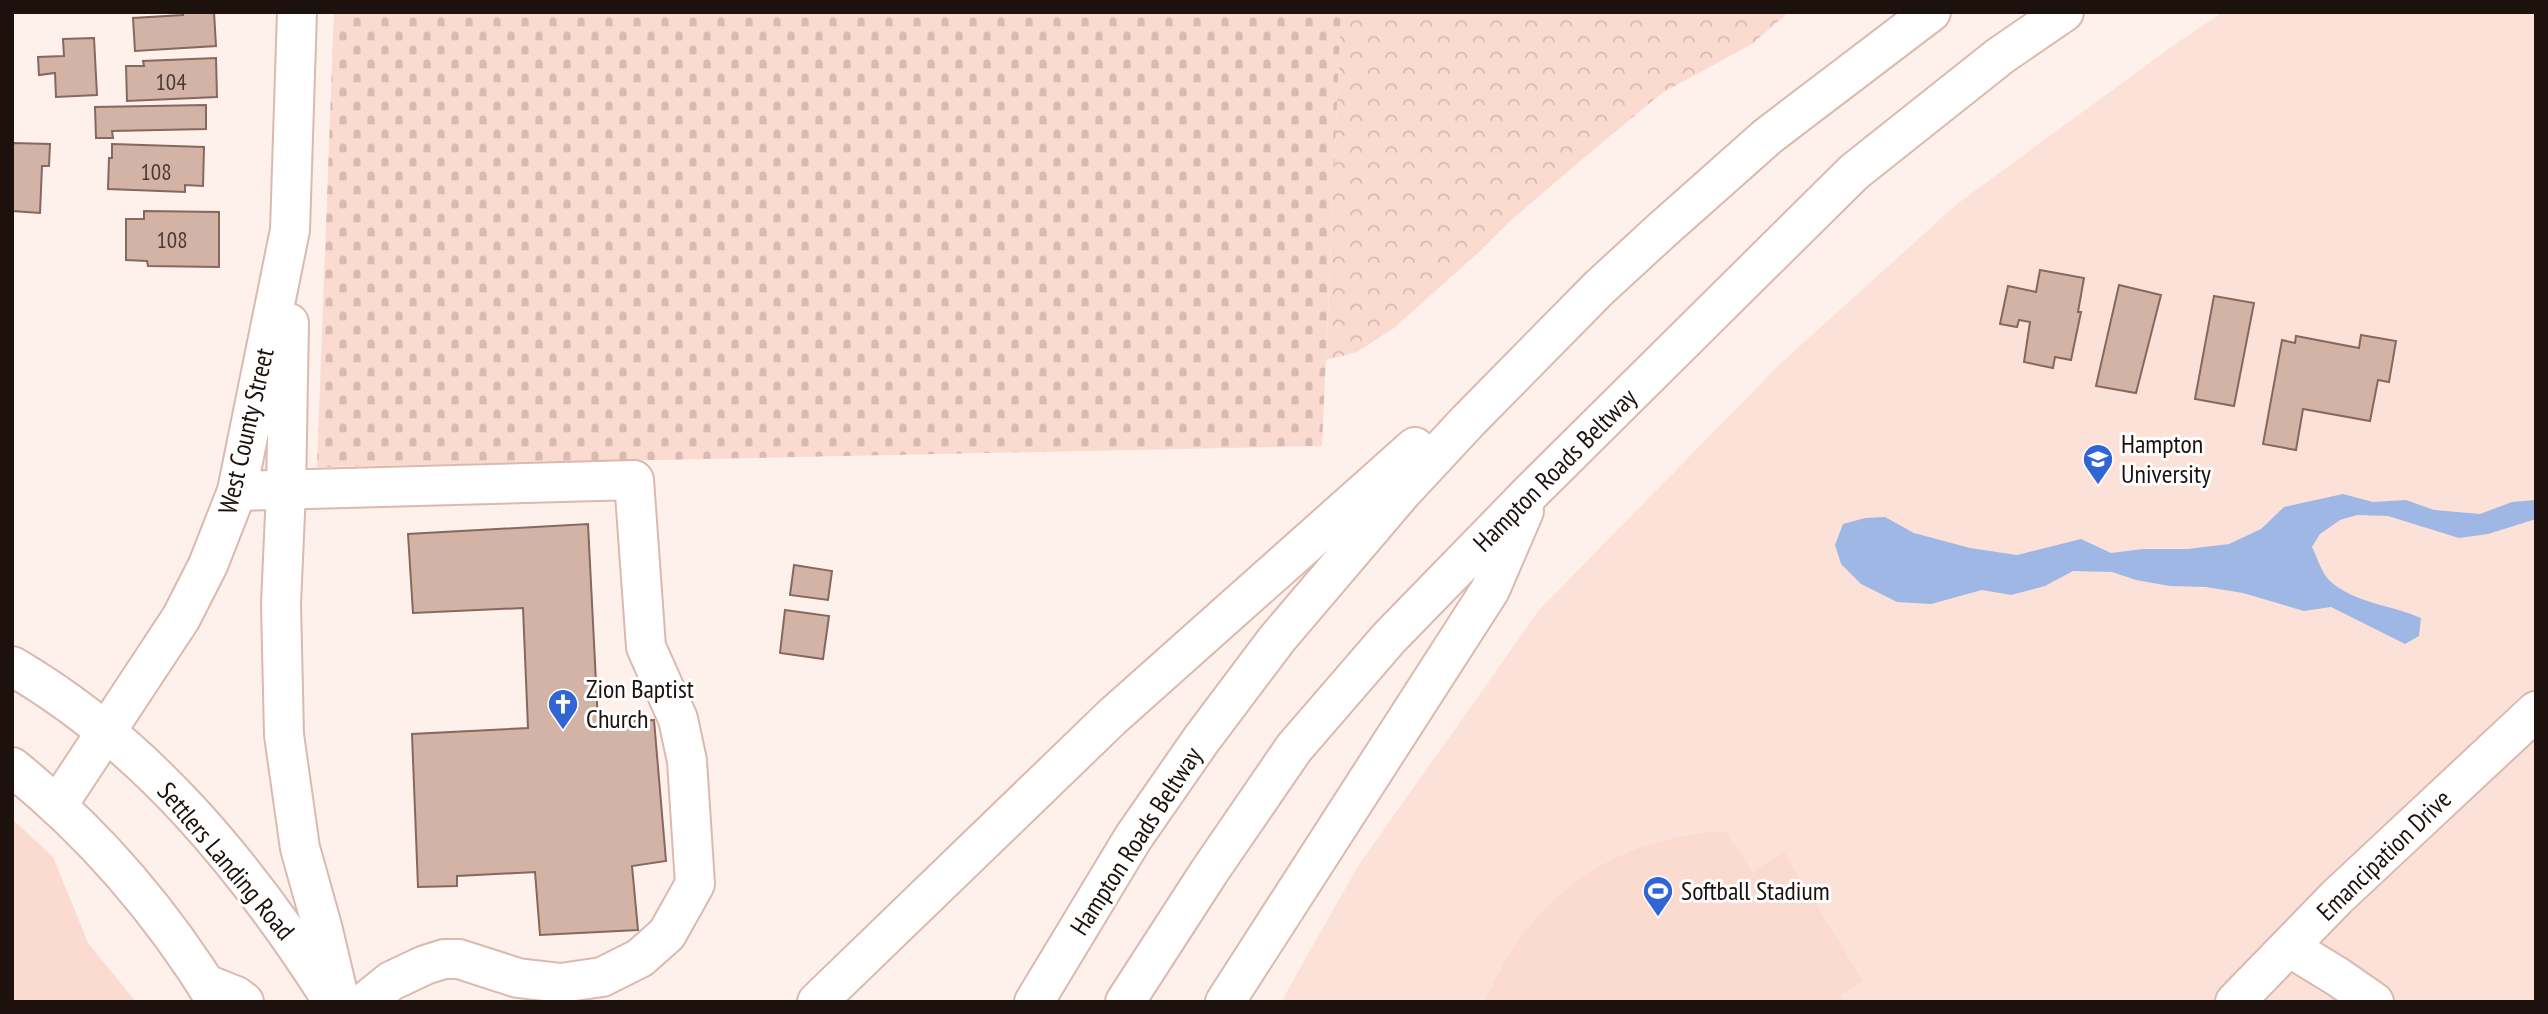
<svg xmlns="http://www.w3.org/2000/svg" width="2548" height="1014" viewBox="0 0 2548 1014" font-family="'PT Sans Narrow',sans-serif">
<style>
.built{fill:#fce1d9}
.grass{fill:#fbdacf}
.forest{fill:url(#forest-crowns)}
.cemetery{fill:url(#cemetery-stones)}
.water{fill:#9fb7e4}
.building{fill:#d4b3a7;stroke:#86685e;stroke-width:2}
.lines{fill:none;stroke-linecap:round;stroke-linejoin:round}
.minor-casing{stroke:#dcb9ae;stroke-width:42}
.major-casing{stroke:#dcb9ae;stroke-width:42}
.highway-casing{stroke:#dcb9ae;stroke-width:42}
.minor{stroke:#fff;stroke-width:38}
.major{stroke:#fff;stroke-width:38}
.highway{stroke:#fff;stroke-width:38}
.labels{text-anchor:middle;stroke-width:6;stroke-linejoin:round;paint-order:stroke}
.number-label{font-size:23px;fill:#4a3a34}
.street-label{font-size:26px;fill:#1c110d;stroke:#fff}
.poi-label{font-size:26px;fill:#1c110d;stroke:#fff;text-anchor:start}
</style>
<defs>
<pattern id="forest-crowns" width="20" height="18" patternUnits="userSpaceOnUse" patternTransform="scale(1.75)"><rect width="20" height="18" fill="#fbdacf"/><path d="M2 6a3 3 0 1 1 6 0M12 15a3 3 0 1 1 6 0" fill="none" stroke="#d7bab1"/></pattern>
<pattern id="cemetery-stones" width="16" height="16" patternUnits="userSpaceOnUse" patternTransform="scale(1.75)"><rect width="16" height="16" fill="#fbdacf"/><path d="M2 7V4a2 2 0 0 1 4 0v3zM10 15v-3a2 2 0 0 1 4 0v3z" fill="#d7bab1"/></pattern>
</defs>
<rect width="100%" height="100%" fill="#fef0eb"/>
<path class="built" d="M2223 12H2536V1002H1281L1358 866 1540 609 1781 363 1957 204 2174 45Z"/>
<g class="grass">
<path d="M12 819 53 857 88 943 136 1002H12Z"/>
<path d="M1725 831 1752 872 1784 852 1863 981 1840 995 1845 1002H1485C1529 897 1611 838 1725 831Z"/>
</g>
<path class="forest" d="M1341 12H1789L1752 44 1662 93 1623 125 1512 219 1478 253 1394 328 1357 352 1326 360Z"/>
<path class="cemetery" d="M334 12H1341L1322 446 317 467Z"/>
<path class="water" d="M2343 494 2373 502 2406 500 2434 510 2480 514 2512 502 2536 500V519L2488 534 2459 538 2388 516 2357 515 2340 520 2320 534 2312 547C2317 557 2322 574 2330 581 2354 603 2392 605 2421 618L2419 636 2405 644 2331 607 2304 611 2243 593 2206 587 2170 586 2136 580 2112 572 2073 571 2045 586 2011 595 1982 590 1931 604 1897 602 1861 584 1841 564 1835 545 1843 524 1865 518 1885 517 1914 533 1970 548 2017 555 2081 539 2111 553 2143 549H2188L2229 544 2261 529 2284 507Z"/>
<g class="building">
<path d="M183 12H214L216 46 135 51 133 18 183 15Z"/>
<path d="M94 38 97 95 56 97 55 73 39 75 38 57 64 56 63 39Z"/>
<path d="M216 58 217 97 127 101 126 66H144L143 61Z"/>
<path d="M206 105V129L112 131 113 138H96L95 107Z"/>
<path d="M12 143 50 144 49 166H42L40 213 12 211Z"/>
<path d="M112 144 204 147 203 186 185 185V192L108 189 109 158H112Z"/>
<path d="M144 211 219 212V267L148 266 147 261 126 260V219H144Z"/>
<path d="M2040 270 2084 278 2078 312H2081L2071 360 2055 357 2053 368 2024 362 2030 322 2019 320 2017 327 2000 324 2008 286 2036 292Z"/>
<path d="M2119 285 2161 295 2136 393 2096 386Z"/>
<path d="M2214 296 2254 303 2234 406 2195 399Z"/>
<path d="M2361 335 2396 341 2389 382 2378 380 2370 421 2303 409 2296 450 2263 444 2282 340 2295 343 2296 336 2359 348Z"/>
<path d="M588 524 598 722 654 720 666 861 632 866 638 930 540 935 535 872 457 876V886L418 887 412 734 528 728 523 608 413 613 408 534Z"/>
<path d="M794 565 832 571 828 600 790 595Z"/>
<path d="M785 610 829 616 823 659 780 653Z"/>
</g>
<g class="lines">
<g class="minor-casing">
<g id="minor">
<path d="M237 491 634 480 646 647 678 719 687 761 695 884 667 934 640 958 602 977 561 983 518 978 459 959H444L425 965 391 981 365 1002"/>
<path d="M2289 947 2338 977 2374 1002"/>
<path d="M206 984 236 996 244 1002"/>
<path d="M2235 1002 2337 897 2536 711"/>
</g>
</g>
<g class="major-casing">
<g id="major">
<path d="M289 323 286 491 281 604 284 735 300 848 323 930 340 1002"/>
<path d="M12 666C146 744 245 865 328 994"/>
<path d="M12 767C93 832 163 914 217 1002"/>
<path d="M57 806 181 618 208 565 237 491 290 230 297 12"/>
</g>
</g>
<g class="highway-casing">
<g id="highway">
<path d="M817 1002 1112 717 1415 447"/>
<path d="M1034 1002 1133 838 1201 740 1277 639 1402 492 1468 421 1599 288 1661 231 1768 136 1931 12"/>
<path d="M1125 1002 1209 872 1294 748 1389 638 1533 490 1854 172 2000 56 2064 12"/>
<path d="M1225 1002 1490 590 1524 511"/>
</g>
</g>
<use href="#minor" class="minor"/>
<use href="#major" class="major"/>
<use href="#highway" class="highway"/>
</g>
<defs>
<g id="university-pin" transform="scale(1.575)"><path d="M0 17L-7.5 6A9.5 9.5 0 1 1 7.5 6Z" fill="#3165d4" stroke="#fff"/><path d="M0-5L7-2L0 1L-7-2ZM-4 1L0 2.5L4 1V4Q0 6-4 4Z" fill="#fff"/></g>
<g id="church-pin" transform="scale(1.575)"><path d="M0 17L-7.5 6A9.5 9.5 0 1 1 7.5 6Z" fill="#3165d4" stroke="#fff"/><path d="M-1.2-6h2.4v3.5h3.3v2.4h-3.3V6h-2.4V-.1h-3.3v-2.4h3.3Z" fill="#fff"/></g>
<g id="stadium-pin" transform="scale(1.575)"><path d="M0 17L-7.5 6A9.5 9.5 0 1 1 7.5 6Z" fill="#3165d4" stroke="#fff"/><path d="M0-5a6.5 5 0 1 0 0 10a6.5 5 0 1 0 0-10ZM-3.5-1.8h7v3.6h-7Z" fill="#fff"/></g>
</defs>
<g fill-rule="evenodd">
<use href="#university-pin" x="2098" y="459"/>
<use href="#church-pin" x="563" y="704"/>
<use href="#stadium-pin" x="1658" y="891"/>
</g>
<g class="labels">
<g class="number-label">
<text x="171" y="90">104</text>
<text x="156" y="180">108</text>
<text x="172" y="248">108</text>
</g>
<g class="street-label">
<text transform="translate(246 431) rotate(-77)" y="9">West County Street</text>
<text transform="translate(1555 470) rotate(-45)" y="9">Hampton Roads Beltway</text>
<text transform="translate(1136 841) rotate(-57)" y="9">Hampton Roads Beltway</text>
<text transform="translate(2384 855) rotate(-44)" y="9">Emancipation Drive</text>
<text transform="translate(226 861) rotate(50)" y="9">Settlers Landing Road</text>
</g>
<g class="poi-label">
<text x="2121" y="453">Hampton<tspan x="2121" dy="30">University</tspan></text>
<text x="586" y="698">Zion Baptist<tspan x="586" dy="30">Church</tspan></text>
<text x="1681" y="900">Softball Stadium</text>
</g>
</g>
<rect width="2548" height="1014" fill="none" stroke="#1c110d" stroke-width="28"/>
</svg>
